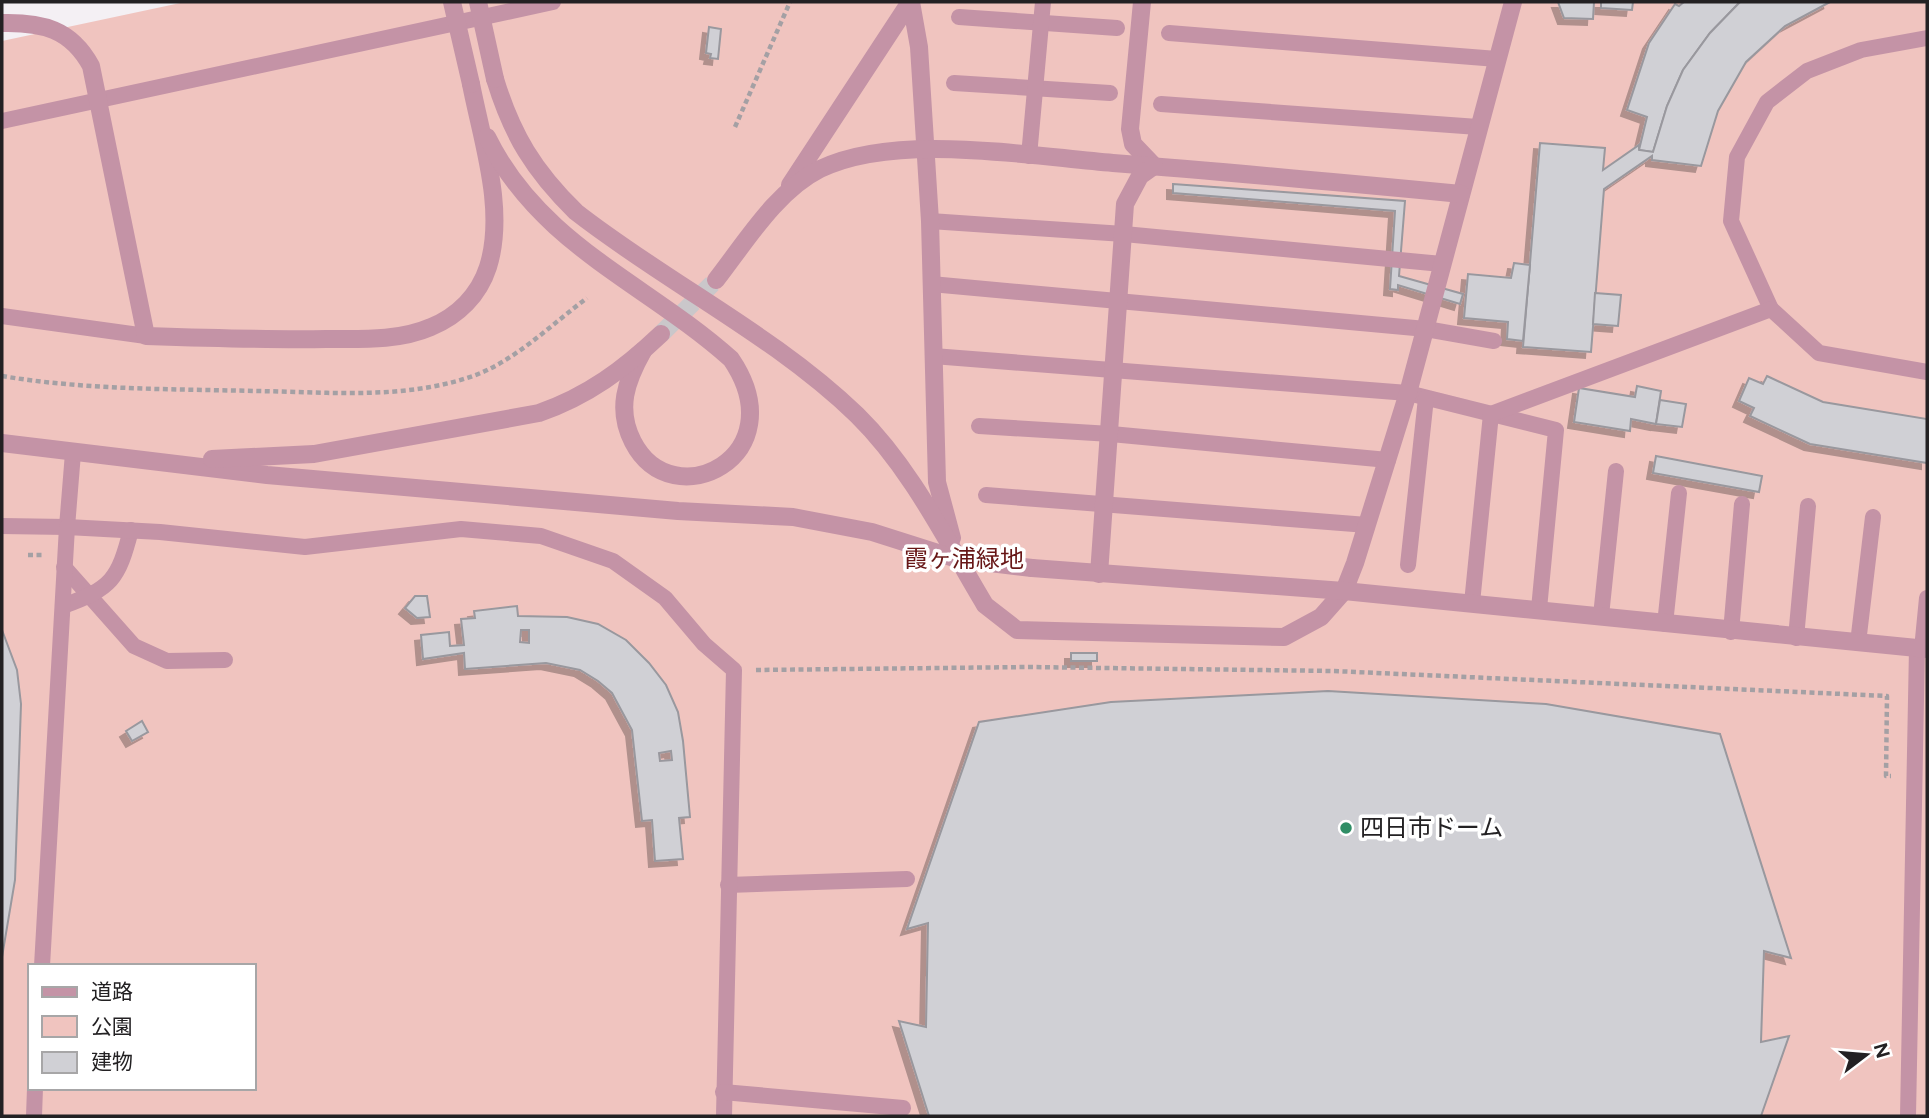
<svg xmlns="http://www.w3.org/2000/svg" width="1929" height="1118" viewBox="0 0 1929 1118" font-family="Figtree,'Noto Sans JP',sans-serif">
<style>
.green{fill:#f0c4bf;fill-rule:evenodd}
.building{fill:#d0d0d5;stroke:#99989e;stroke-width:2;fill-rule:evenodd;filter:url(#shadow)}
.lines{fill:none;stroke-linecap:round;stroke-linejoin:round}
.minor-tunnel{stroke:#cac7ca;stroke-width:18;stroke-dasharray:18 9;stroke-linecap:butt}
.path{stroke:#a4a0a4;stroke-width:4.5;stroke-dasharray:5 3.5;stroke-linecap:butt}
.service{stroke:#c493a6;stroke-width:16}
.minor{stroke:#c493a6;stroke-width:18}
.tertiary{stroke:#c493a6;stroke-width:18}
.minor-bridge{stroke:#c493a6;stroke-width:18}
.poi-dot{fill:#2f8d65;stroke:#fff;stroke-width:2.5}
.labels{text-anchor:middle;stroke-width:7;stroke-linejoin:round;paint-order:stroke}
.park-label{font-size:24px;fill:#671616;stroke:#fff}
.poi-label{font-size:24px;fill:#232123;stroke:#fff;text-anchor:start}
</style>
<defs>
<filter id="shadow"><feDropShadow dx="-6" dy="6" stdDeviation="0" flood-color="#0004"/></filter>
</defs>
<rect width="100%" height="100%" fill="#f4f0f4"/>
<path class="green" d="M185 2H1927V1116H2V41ZM30 966H254V1088H30Z"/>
<g class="building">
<path d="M1558 2H1594L1593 19 1564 18Z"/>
<path d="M1601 2H1633L1632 10 1601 8Z"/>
<path d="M1684 2H1740L1710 33 1683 70 1667 106 1653 152 1639 150 1647 117 1627 110 1649 43 1675 4 1679 6Z"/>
<path d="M1740 2H1830L1785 26 1746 62 1718 111 1701 166 1652 160V156L1604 189 1591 352 1523 347 1540 143 1605 148 1603 170 1639 145V150L1653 152 1667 106 1683 70 1710 33Z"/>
<path d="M709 27 721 29 718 59 710 58 711 54 706 53Z"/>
<path d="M1173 184 1405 201 1399 276 1463 294 1460 304 1398 285V290L1390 289 1395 211 1173 193Z"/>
<path d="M1514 263 1530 265 1523 341 1507 339 1508 322 1464 318 1468 274 1511 278Z"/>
<path d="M1595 293 1621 295 1618 326 1593 324Z"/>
<path d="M1767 376 1823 402 1927 419V463L1810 444 1750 416 1754 408 1739 401 1749 378 1763 384Z"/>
<path d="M1637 386 1661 391 1656 424 1631 419 1630 431 1574 422 1579 388 1635 397Z"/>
<path d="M1660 400 1686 404 1682 427 1656 424Z"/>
<path d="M1656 456 1762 476 1759 492 1653 473Z"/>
<path d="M415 596H427L430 617 417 618 405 608Z"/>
<path d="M517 606 518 616 567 617 598 624 626 640 649 663 666 685 678 712 683 741 690 817 679 818 683 859 655 861 652 820 642 821 632 730 612 693 598 681 580 670 546 663 465 669 464 653 423 659 421 635 449 632 450 646 464 645 461 619 475 618 474 611ZM521 630H529V643L520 642ZM671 751 672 760 660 761 659 753Z"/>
<path d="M2 630 17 670 21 704 15 880 2 957Z"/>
<rect x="1071" y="653" width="26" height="8"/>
<path d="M1328 691 1546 704 1720 734 1791 958 1764 951 1761 1042 1789 1036 1761 1116H929L899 1021 926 1027 928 923 907 929 979 722 1111 702Z"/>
<path d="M142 721 148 732 132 741 126 731Z"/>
</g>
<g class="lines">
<path class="minor-tunnel" d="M661 334 716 280"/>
<g class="path">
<path d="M735 127 790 2"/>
<path d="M2 376C85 390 172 389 257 391 329 392 404 400 473 376 515 361 552 324 587 298"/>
<path d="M28 555H44"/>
<path d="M756 670 1028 667 1334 671 1887 696 1886 776H1891"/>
</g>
<g class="service">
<path d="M959 17 1117 28"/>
<path d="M1169 33 1497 59"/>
<path d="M954 83 1110 93"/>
<path d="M1161 104 1478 127"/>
<path d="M2 121 553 2"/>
<path d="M1029 156 1043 2"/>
<path d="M930 221 1124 234 1442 264"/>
<path d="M931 284 1426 329 1494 341"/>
<path d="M1771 309 1731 221 1737 157 1767 102 1807 71 1861 50 1927 38"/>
<path d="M2 316 146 336"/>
<path d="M933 356 1408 393 1556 430 1539 609"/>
<path d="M979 426 1111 434 1388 460"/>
<path d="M986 495 1367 525"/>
<path d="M2 526 67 527 73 453"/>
<path d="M1408 565 1426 398"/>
<path d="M64 567 134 646 167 661 225 660"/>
<path d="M1472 603 1491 414 1771 309 1819 353 1927 372"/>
<path d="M63 606C112 588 118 580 131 530"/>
<path d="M1601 616 1616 471"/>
<path d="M1665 624 1679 493"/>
<path d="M1731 632 1742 504"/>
<path d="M1796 638 1808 506"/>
<path d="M1858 643 1873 517"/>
<path d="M1922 649 1927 598"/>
<path d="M728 885 907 879"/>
<path d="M42 966 67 527 160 532 305 547 461 529 541 536 613 561 665 598 704 644 734 670 724 1116"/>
<path d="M723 1092 903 1108"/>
<path d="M34 1116 35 1088"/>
<path d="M1908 1116 1917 648"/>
</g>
<g class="minor">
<path d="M911 2 919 47 930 221 937 482 952 538"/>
<path d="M1142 2 1130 129 1133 144 1154 166"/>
<path d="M2 23C42 22 71 29 91 66L146 336C206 338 266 340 326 339 361 339 399 341 431 327 458 316 479 295 488 267 506 210 482 141 471 84"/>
<path d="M495 79C512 135 534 171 576 212 667 283 774 335 857 415 911 468 946 540 985 605L1017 630 1284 637 1321 617 1344 591 1355 563 1408 393 1513 2"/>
<path d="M487 137C540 245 646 283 731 359 797 456 673 519 633 442 616 409 626 381 643 351"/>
<path d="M790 185 910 2"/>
<path d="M716 280C745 243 776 191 820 169 896 132 1028 156 1113 163 1229 172 1345 183 1461 194"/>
<path d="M2 443 267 475 678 511 793 517 872 532 957 559 1032 568"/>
<path d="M212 459 314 454 539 413C588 396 624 369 661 334"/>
<path d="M1099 574 1125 204 1140 176 1154 166"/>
</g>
<path class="tertiary" d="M1032 568 1344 591 1927 649"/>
<g class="minor-bridge">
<path d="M452 2 471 84"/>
<path d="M478 2 495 79"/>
</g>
</g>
<circle class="poi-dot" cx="1346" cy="828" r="7"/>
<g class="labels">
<g class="park-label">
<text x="964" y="567">霞ヶ浦緑地</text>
</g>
<g class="poi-label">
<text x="1360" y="836">四日市ドーム</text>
</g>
</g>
<rect width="1929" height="1118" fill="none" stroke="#232123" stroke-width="7"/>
<rect x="28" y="964" width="228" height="126" fill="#ffffff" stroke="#a7a6a7" stroke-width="2"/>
<rect x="42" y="987" width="35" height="10" fill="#c493a6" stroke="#a7a6a7" stroke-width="2"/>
<text x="91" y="999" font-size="21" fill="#232123">道路</text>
<rect x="42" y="1016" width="35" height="21" fill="#f0c4bf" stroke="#a7a6a7" stroke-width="2"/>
<text x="91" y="1034" font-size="21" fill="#232123">公園</text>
<rect x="42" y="1052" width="35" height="21" fill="#d0d0d5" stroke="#a7a6a7" stroke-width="2"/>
<text x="91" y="1069" font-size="21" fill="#232123">建物</text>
<g transform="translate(1866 1055) rotate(74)" stroke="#ffffff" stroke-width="5" paint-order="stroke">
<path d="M0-5L12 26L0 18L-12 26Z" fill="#232123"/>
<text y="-10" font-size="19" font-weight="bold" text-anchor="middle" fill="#232123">N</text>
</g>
</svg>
